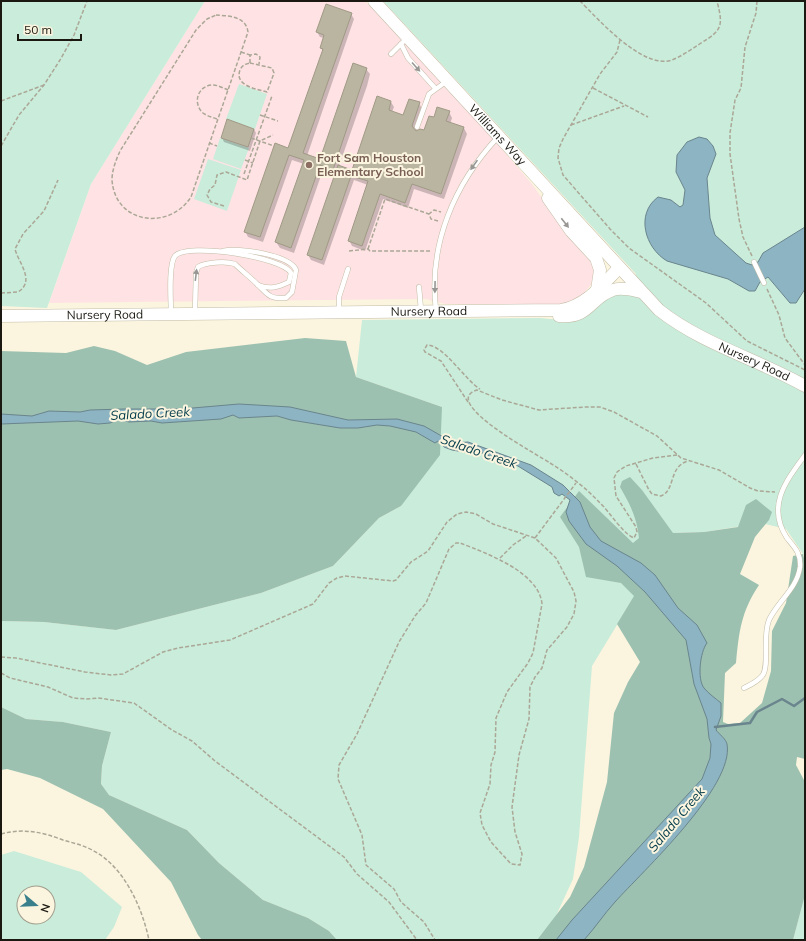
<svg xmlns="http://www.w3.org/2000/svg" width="806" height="941" viewBox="0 0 806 941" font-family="Mulish,sans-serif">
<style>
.education{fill:#ffe3e4}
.green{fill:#caecdb;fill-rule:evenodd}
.forest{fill:#9dc1b0}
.water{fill:#8db4c2;stroke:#6a858d}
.shadow{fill:#0003}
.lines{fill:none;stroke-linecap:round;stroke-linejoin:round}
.stream{stroke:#6a858d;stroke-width:2.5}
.building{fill:#bab5a0;stroke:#9f9a85}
.lane-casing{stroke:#c2bca7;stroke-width:5.5}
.secondary-casing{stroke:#c2bca7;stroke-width:13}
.path{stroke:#aba796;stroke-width:1.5;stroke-dasharray:4 2;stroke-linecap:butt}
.lane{stroke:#fff;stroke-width:4.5}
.secondary{stroke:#fff;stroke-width:12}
.oneway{fill:#989794}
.education-dot{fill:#8d6e63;stroke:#fbf5df;stroke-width:1.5}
.labels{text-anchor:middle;stroke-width:4;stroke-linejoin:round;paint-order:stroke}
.street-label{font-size:12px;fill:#1a1811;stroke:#fbf5df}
.education-label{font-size:12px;font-weight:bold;fill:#785e54;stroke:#fbf5df;text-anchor:start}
.water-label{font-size:13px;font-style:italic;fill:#003a49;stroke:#fbf5df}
</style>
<rect width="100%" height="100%" fill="#fbf5df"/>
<path class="education" d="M205 1H365L435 72 532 184 562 226 589 257 594 270 591 285 583 294 564 305 445 304 426 299 49 303 91 184Z"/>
<g class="green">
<path d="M1 1H205L91 184 47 308 1 306Z"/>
<path d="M383 1H805V562L803 554 786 529 761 523 704 532 673 533 592 666 579 837 573 879 555 918 537 940H337L329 931 308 918 263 900 219 863 187 830 109 795 101 785 102 766 111 732 63 722 26 719 1 707V621L44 622 116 630 261 593 333 566 379 518 401 506 442 407 356 377 362 320 540 318 561 320 618 293 636 274Z"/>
<path d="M239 84 267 94 255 129 226 119Z"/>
<path d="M220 138 249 148 241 169 213 159Z"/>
<path d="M208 159 241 170 227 211 194 199Z"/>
<path d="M14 851 81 872 122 907 114 927 105 940H1V855ZM24 893H48V917H24Z"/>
<path d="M805 895V940H793Z"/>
</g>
<g class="forest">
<path d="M305 338 346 341 356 377 442 407 440 455 401 506 379 518 333 566 261 593 116 630 44 622 1 621V351L66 353 94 346 115 351 147 365 186 352Z"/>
<path d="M630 477 642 490 673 533 704 532 738 527 746 505 756 499 772 512 769 520 755 537 740 574 759 585C741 612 739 632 736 663L725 673 723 722 728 724 740 723 762 703 771 671 772 631 786 603 793 556 803 554 805 562V759L797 757 796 765 805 782V895L793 940H537L570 897 584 867 607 782 614 713 628 682 640 662 617 624 634 596 621 583 586 577 579 547 560 517 579 491 633 543 639 538C637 518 630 504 620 487L622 481Z"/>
<path d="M1 707 26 719 63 722 111 732 102 766 101 784 109 795 187 830 219 863 263 900 308 918 329 931 337 940H202L198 935 171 882 103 809 40 778 7 769 1 770Z"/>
</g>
<g class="water">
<path d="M699 137 707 139 713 146 716 154 707 178 710 218 715 235 746 263 752 265 758 262 763 253 805 227V289L796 303H790L768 277 760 282 755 291H749L728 279 667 261C645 248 635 214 658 197L671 200 680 207 683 205 685 190 676 172 677 155 687 142Z"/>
<path d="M239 404 290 407 348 420 397 419 424 426 454 443 468 442 531 465 563 485 580 502 590 527 601 541 641 563 655 575 678 608 697 625 707 643C700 652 697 679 704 688 709 694 715 698 721 703V716L716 730C719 734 726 739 727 744 735 786 642 872 615 902 604 914 595 928 584 940H556L572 920 702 779 710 758 711 744 709 738 707 719 694 684 686 640 645 592 617 566 586 544 569 521 566 512 570 500 562 494 559 496 554 493 552 487 513 463H502L484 453H470L452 450 444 447 438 441 435 443 416 432 390 426 377 425 358 428H340L291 420 277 416 239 418 233 415 221 419 162 423 151 421 129 422 119 419 110 423 98 424 78 421 1 424V414L32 416 49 411 80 412 90 410 124 409H181Z"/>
</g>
<g class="shadow">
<path d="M351 14 354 19 307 156 320 160 366 69 370 74 367 86 339 166 353 171 391 102 394 107 392 112 404 116 419 103 422 109 416 132 425 131 434 118 449 112 452 118 450 124 464 128 467 134 444 199 414 189 408 208 383 199 365 251 352 246 349 240 368 185 354 180 324 265 311 260 308 255 336 174 323 170 294 253 280 248 276 242 304 164 292 160 263 242 248 237 245 231 289 149 323 51 321 48 324 38 320 37 317 32Z"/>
<path d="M254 129 256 133 250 151 224 142 222 138Z"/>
</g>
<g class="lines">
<path class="stream" d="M715 727 750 723 757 712 782 699 794 706 805 698"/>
</g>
<g class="building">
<path d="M326 4 352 13 303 153 320 159 353 63 367 68 333 170 320 165 291 248 275 242 304 160 289 155 260 237 244 232 275 143 288 148 323 49 320 48 324 35 316 32Z"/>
<path d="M377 96 391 101 389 110 403 115 409 99 420 102 412 126 416 131 420 129 424 130 429 116 434 117 437 107 450 111 446 121 464 127 441 194 412 184 405 203 380 194 362 246 348 241 368 181 351 176 322 260 307 255 338 165 352 170Z"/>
<path d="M227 119 254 129 248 147 221 138Z"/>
</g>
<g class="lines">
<g class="lane-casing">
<g id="lane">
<path d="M401 44 408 58 435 88"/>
<path d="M391 54 403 42"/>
<path d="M417 127 429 94 447 81"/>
<path d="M754 262 764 283"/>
<path d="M419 287 421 310"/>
<path d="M436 310C428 245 454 184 498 137"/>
<path d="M339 311V297L348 269"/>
<path d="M195 312 196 273 198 267C206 262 226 261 235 264 242 271 250 277 257 284 268 294 268 299 286 298L292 292 296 270C290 255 238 247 223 251"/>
<path d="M171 314C171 302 168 265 175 256 187 242 283 257 291 273L289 282C278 287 270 290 258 285"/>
<path d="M744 688C750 685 757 682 762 676 770 667 762 637 769 620 778 601 797 589 800 567 801 553 795 548 787 538 766 506 786 481 805 455"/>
</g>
</g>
<g class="secondary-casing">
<g id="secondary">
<path id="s1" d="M374 1 659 310C702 344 757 359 805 386"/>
<path d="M548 198 571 231 596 258 600 270 597 290"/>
<path id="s2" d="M1 316 561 310C586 306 602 285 619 268"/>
<path d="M559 316C590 319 590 297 613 290 621 287 632 290 641 292"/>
</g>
</g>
<g class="path">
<path d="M580 1C598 19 643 70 672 60 682 56 692 49 701 43 723 30 723 25 717 1"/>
<path d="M216 15C228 16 246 16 248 32L191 197C169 231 115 224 112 180 112 170 116 160 120 151L196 30 207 19Z"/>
<path d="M620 40 617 52 600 74 563 139 559 148 558 158 563 175 610 229 629 248 706 303 747 341 805 370"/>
<path d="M241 52 250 55"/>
<path d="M250 63 272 68 274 73 267 92C257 89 234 86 240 70 242 65 246 64 250 63Z"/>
<path d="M250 63V55L256 54 260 57 259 64"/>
<path d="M593 88 648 117"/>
<path d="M1 101 44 85"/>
<path d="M260 115 278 121"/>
<path d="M217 119C212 117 207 116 203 113 192 103 198 85 213 85 218 85 223 88 228 90"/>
<path d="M571 125 624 106"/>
<path d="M251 138 274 146"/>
<path d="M209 143 217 146"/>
<path d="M1 146 19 115 44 85 60 60 74 35 87 1"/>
<path d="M245 160 253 163"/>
<path d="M244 174 272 96"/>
<path d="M224 206 211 202 207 195 210 189 215 185 217 175 226 172 247 180 260 141 273 135"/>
<path d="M438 221 431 219 429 214 434 210 441 212"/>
<path d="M368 249 385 199 429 214"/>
<path d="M349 251 368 249 370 251H430"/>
<path d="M752 256 743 237 739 219 730 154V133L735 100 741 88 745 47 756 13 757 1"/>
<path d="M767 289 779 315 785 338 805 365"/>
<path d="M1 293 18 292C36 281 18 262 15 249L23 234 44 211 58 180"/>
<path d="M468 402 441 361 425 352 424 350 427 345C444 345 465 380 480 389"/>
<path d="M677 455 653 458 626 466 617 472 614 478 616 496 636 527 637 532 634 538C623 534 609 511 600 503 586 488 568 474 550 463 542 457 438 402 477 390L502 400 539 410 585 407H600L614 412 657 436 681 458 719 470 750 488 758 491 775 492"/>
<path d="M636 464 649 490 652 494 661 496C676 490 668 467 688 461"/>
<path d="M535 538 576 483"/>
<path d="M500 558 513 545 526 536"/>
<path d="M1 657 16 658 85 672 111 675 123 674 163 652 178 648 230 640 313 604 329 583 337 578 345 576 393 581 396 580 411 562 428 551 447 522 457 514 466 512 476 514 493 524 535 538 556 558 574 592 576 601 574 614 567 627 547 650 542 668 535 677 530 687 529 719 519 755 512 807 515 832 522 854 520 865 511 864 491 842 482 825 480 813 490 784 491 765 495 752 496 718 507 692 528 663 533 653 542 604C539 572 486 553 460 543H456L449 549 426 603 415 616 399 642 357 734 339 765 338 779 362 835 366 865 394 889 401 902 424 922 435 940"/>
<path d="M1 673 10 678 48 687 73 698 86 699 98 698 134 703 172 730 192 741 215 761 344 857 357 874 389 902 417 940"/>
<path d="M1 834C23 828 42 832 63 840 73 843 83 845 92 850 124 866 142 907 149 940"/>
</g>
<use href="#lane" class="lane"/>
<use href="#secondary" class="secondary"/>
</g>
<defs><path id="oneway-solid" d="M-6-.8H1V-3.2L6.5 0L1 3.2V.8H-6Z"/></defs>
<g class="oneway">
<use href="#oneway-solid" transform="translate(416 67) rotate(48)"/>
<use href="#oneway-solid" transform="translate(474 165) rotate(125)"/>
<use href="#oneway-solid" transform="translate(565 223) rotate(52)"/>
<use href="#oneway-solid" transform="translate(196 275) rotate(-83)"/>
<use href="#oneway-solid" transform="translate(435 287) rotate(91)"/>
</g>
<circle class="education-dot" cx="309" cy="165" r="4"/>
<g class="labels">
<g class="street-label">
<text dy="4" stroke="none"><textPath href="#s1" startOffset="182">Williams Way</textPath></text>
<text dy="4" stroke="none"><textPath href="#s2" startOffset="428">Nursery Road</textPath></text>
<text dy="4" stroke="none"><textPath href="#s2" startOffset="104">Nursery Road</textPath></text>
<text dy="4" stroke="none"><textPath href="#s1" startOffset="529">Nursery Road</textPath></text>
</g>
<g class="education-label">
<text x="317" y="162">Fort Sam Houston<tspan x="317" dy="14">Elementary School</tspan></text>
</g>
<g class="water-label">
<text transform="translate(150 413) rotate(-3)" y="5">Salado Creek</text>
<text transform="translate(479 451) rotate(19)" y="5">Salado Creek</text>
<text transform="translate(676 819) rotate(-50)" y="5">Salado Creek</text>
</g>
</g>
<rect width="806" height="941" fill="none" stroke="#1a1811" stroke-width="4"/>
<g transform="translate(36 905) rotate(109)"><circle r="19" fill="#fbf5df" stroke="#a19d8d"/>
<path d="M0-3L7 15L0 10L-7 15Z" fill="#3a7f8c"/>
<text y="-6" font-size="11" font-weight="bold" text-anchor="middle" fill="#1a1811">N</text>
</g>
<path d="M18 34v6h63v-6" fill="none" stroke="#1a1811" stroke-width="2"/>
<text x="24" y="34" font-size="12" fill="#1a1811" stroke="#fbf5df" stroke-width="3" paint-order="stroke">50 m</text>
</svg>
